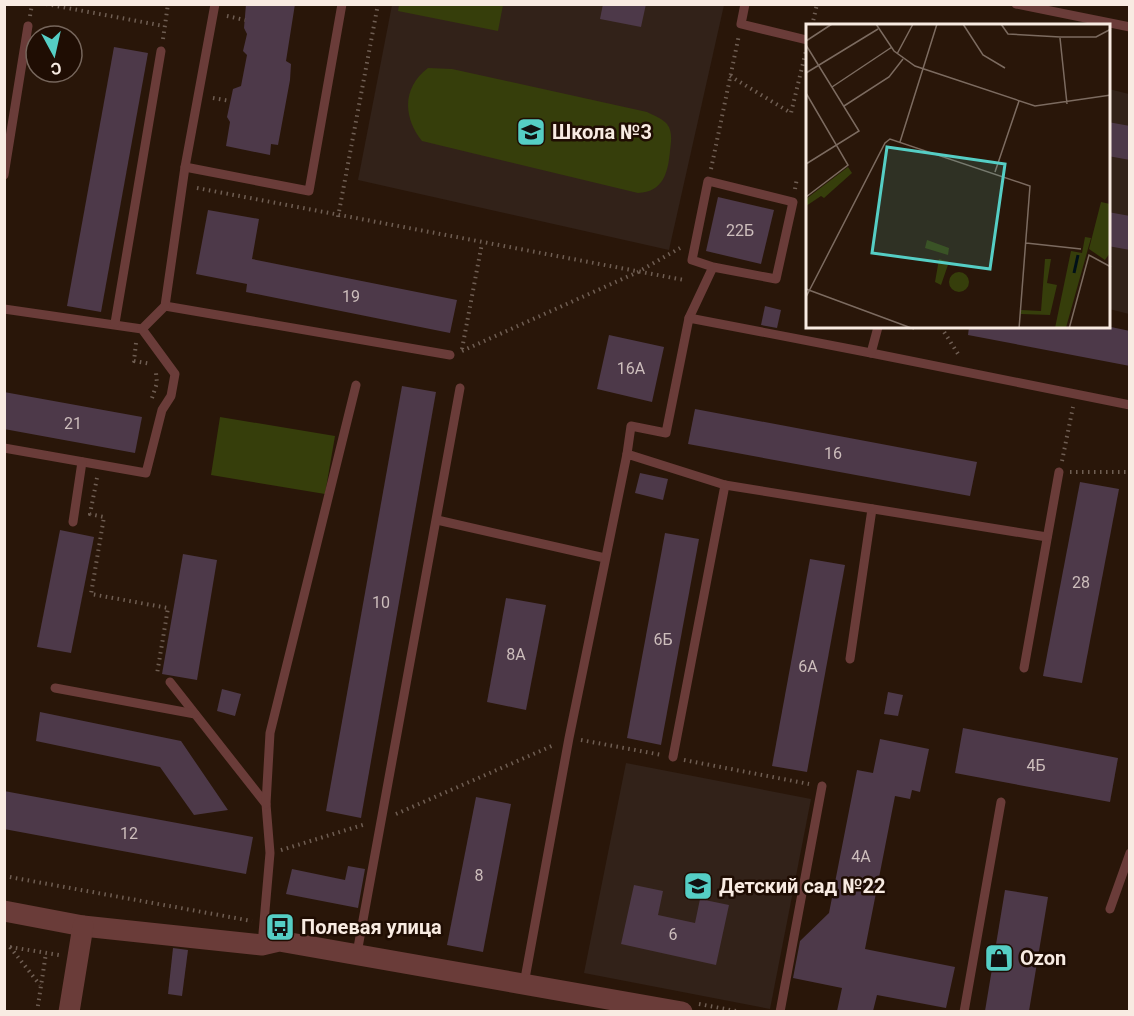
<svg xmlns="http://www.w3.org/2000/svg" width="1134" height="1016" viewBox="0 0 1134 1016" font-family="Roboto,sans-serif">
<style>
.education{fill:#322219}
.green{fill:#363e0b}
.building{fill:#4d3949}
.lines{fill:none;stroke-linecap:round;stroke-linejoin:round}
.path{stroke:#6f5e53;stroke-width:4;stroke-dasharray:1.5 4.5;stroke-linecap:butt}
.service{stroke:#6a3c39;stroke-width:9}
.tertiary{stroke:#6a3c39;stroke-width:21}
.labels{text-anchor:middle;stroke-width:5;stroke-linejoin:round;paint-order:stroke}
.number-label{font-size:16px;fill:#cdbebc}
.poi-label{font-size:20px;font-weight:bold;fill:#f8ebe2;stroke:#1f0d03;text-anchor:start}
.inset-river{fill:none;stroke:#001018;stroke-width:3}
.inset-road{fill:none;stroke:#7c6b60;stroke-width:1.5}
.view{fill:#55cec5;fill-opacity:0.15;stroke:#55cec5;stroke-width:3}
.inset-edge{fill:none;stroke:#f8ebe2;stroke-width:3}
</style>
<rect width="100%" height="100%" fill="#291609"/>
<g class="education">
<path d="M392 5H724L669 250 358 180Z"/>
<path d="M1109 89 1129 94V314L1109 309Z"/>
<path d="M626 763 811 799 770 1009 584 973Z"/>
</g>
<g class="green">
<path d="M399 5V4L503 5 498 31 398 11Z"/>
<path d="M428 68 452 69 647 112C653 115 663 119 667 124 673 132 671 142 670 151 668 173 663 192 638 193L422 141C403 117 402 88 428 68Z"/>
<path d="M220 417 335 436 325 494 211 475Z"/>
</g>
<g class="building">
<path d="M246 4H295L286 61 291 64 290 80 278 145 271 144 270 155 226 146 230 122 227 117 233 89 241 86 247 55 243 51 247 34 244 28Z"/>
<path d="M603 4H646L641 27 600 19Z"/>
<path d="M114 47 148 53 101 312 67 306Z"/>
<path d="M1108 122 1130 126V160L1108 156Z"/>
<path d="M718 197 774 210 761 264 706 251Z"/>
<path d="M208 210 259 219 252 259 457 300 450 333 246 292 247 284 196 274Z"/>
<path d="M1108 212 1130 216V250L1108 246Z"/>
<path d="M765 306 781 310 777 328 761 325Z"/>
<path d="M969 327H1111L1130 331V366L968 335Z"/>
<path d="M609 335 664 347 652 402 597 389Z"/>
<path d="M402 386 436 392 361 818 326 811Z"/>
<path d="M4 392 142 417 135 453 4 429Z"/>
<path d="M695 409 977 462 970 496 688 444Z"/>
<path d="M640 473 668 479 663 500 635 493Z"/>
<path d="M1080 482 1119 489 1082 683 1043 676Z"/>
<path d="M60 530 94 537 71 653 37 647Z"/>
<path d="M665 533 699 539 661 745 627 738Z"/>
<path d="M183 554 217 560 197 680 162 674Z"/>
<path d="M810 559 845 565 807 772 772 766Z"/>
<path d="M506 598 546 605 526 710 487 702Z"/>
<path d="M222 689 241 694 235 716 217 711Z"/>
<path d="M888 692 903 695 898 716 884 714Z"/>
<path d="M40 712 181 741 228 810 194 815 160 767 36 741Z"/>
<path d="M963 728 1118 758 1110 802 955 773Z"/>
<path d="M880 739 929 749 920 792 912 790 910 799 895 796 865 949 955 967 946 1008 877 995 873 1011H837L842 988 793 978 800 941 829 913 857 770 873 773Z"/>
<path d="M4 791 253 837 246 874 4 829Z"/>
<path d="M476 797 511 804 483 952 447 945Z"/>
<path d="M348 866 365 869 358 908 286 894 292 869 345 880Z"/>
<path d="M634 885 663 891 658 915 695 923 700 899 729 905 716 965 621 944Z"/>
<path d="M1005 890 1048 897 1029 1011H985Z"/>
<path d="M173 948 188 950 182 996 168 994Z"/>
</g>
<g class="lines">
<g class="path">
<path d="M46 4 164 26"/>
<path d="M30 16 32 4"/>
<path d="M227 16 245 20"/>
<path d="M812 26 817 4"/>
<path d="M163 39 168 4"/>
<path d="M730 76 791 113 806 51"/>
<path d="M213 98 230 101"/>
<path d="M711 169 739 35"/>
<path d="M197 188 684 280"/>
<path d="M795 189 797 178"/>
<path d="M338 217 378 4"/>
<path d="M941 327 960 357"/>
<path d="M136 343 134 361 151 364"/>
<path d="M462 349 482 243"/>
<path d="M462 351 638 272 680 248"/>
<path d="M152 398 157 383 156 373"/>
<path d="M1062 461 1073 407"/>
<path d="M1070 472H1130"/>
<path d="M97 478 90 514 104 517 91 594 168 608 157 674"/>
<path d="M581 740 662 755"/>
<path d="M684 760 809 784"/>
<path d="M396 814 554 745"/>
<path d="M281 850 366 824"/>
<path d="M4 876 252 921"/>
<path d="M4 946 59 955"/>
<path d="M10 947 40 985"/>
<path d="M699 1004 741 1012"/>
<path d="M37 1012 46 953"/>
</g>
<g class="service">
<path d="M745 4 741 24 807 40"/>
<path d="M1016 4 1130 27"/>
<path d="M185 167 309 191 342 4"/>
<path d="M4 175 28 26"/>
<path d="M165 306 450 355"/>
<path d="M4 309 142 329 175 374 171 396 162 410 146 473 4 448"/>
<path d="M689 318 713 267 776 279 793 202 708 181 692 260 713 267"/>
<path d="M115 323 161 51"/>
<path d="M142 329 165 306 185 167 215 4"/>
<path d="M871 353 1130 405"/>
<path d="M627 454 631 426 666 433 689 318 871 353 878 327"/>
<path d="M437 520 605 558"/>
<path d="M73 522 82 462"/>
<path d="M850 659 872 509"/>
<path d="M1024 668 1059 472"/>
<path d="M170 682 266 804 270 853 262 945"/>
<path d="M55 688 195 714"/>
<path d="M673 757 725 485"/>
<path d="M266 804 270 733 356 385"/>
<path d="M1110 909 1130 853"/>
<path d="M357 953 460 388"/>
<path d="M524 984 569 738 627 454 725 485 1047 537"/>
<path d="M780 1012 822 786"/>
<path d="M964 1012 1001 802"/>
</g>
<g class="tertiary">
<path d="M4 911 83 926 262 945 279 941 682 1012"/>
<path d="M69 1012 83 926"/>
</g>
</g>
<defs>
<g id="school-square" transform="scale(1.5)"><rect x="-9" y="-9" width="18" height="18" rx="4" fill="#55cec5" stroke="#1f0d03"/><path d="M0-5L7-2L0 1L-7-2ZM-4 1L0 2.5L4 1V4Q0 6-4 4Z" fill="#111"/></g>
<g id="bus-square" transform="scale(1.5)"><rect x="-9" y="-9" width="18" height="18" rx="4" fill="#55cec5" stroke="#1f0d03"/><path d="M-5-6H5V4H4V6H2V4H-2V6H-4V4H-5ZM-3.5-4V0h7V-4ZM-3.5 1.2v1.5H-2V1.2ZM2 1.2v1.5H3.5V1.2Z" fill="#111"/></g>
<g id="shop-square" transform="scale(1.5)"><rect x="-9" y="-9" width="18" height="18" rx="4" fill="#55cec5" stroke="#1f0d03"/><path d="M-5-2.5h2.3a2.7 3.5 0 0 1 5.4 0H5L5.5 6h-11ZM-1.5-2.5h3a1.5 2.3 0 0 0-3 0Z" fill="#111"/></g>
</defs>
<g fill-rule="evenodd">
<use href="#school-square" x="531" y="132"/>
<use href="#school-square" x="698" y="886"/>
<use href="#bus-square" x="280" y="927"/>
<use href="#shop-square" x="999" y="958"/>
</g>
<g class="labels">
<g class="number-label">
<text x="740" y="236">22Б</text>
<text x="351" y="302">19</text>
<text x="631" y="374">16А</text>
<text x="73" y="429">21</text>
<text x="833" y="459">16</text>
<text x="1081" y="588">28</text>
<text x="381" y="608">10</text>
<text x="663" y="645">6Б</text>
<text x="516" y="660">8А</text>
<text x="808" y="672">6А</text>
<text x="1036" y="771">4Б</text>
<text x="129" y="839">12</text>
<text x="861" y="862">4А</text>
<text x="479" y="881">8</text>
<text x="673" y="940">6</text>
</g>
<g class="poi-label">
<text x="552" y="139">Школа №3</text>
<text x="719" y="893">Детский сад №22</text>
<text x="301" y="934">Полевая улица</text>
<text x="1020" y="965">Ozon</text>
</g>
</g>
<g transform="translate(806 24)">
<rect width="304" height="304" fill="#291609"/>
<path d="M42 143 46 149 18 174 15 172 0 182V175ZM295 178 304 180V229L299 236 283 225ZM279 213 285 214 261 300 260 304H249L265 227 276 229ZM121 216 143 224 142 231 119 224ZM133 235 143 238 135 261 129 258ZM239 235H245L241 259 251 261 244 291 215 290V286L235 287ZM143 258a10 10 0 1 1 20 0a10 10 0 1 1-20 0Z" fill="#363e0b"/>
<path class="inset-river" d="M268 249 272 231"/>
<path class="inset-road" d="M70 0 88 27 109 42 229 82 305 71M157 0 177 31 199 44M195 0 202 10 254 13H290L305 5M254 14 261 80M0 17 26 0M0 21 53 107 0 140M91 30 107 0M0 49 72 5M26 63 86 23M0 69 42 141 0 173M38 82 83 53 97 35M94 118 131 0M189 148 213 77M220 219 275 225M0 265 108 305M0 273 79 119 84 115 224 162 213 305M263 305 283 231 305 243"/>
<path class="view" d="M81 123 199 140 184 245 66 229Z"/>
<rect width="304" height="304" class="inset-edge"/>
</g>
<rect width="1134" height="1016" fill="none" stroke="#f8ebe2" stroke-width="12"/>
<g transform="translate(54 54) rotate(172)"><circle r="28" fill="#1f0d03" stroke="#76665c" stroke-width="1.5"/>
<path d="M0-4.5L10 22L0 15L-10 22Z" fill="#55cec5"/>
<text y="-9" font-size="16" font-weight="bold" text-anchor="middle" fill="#f8ebe2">С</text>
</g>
</svg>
